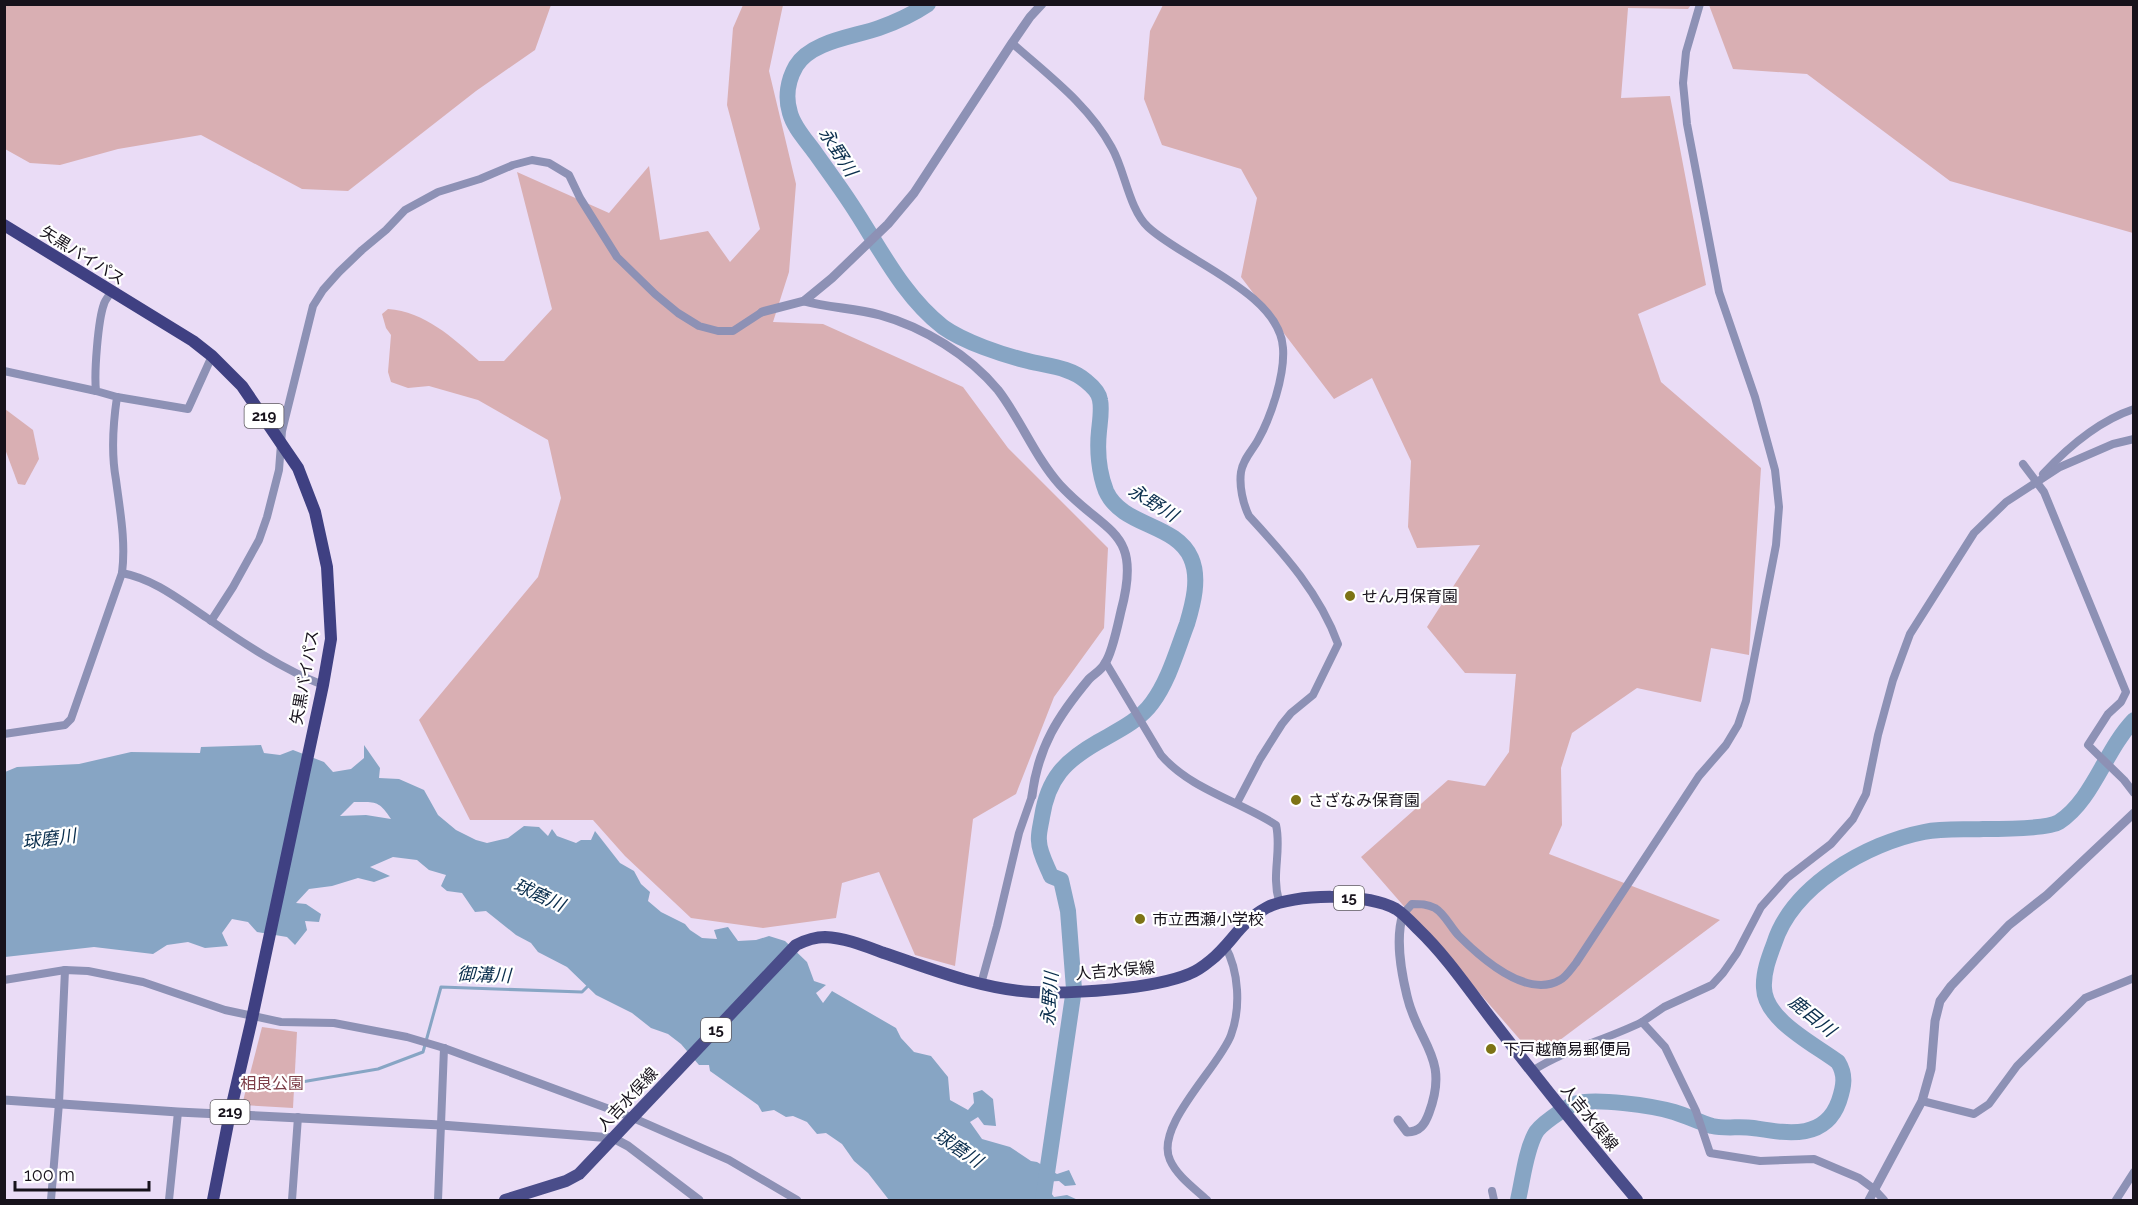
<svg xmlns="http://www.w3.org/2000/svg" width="2138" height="1205" viewBox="0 0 2138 1205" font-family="Raleway,'Noto Sans JP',sans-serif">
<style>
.green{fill:#d9afb3}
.water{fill:#87a5c4;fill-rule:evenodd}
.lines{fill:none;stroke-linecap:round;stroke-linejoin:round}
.stream{stroke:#87a5c4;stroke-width:3}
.river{stroke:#87a5c4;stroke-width:16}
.minor{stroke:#8d91b5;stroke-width:8}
.tertiary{stroke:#8d91b5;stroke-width:9}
.primary{stroke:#4a4d8a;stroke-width:12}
.trunk{stroke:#3f4082;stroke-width:12}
.poi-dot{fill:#7d7315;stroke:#fff;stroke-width:2}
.labels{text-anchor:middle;stroke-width:4.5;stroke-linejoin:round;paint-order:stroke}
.shield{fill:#fff;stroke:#5d595f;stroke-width:1.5}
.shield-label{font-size:15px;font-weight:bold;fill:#17121b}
.street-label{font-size:16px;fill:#17121b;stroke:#fff}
.poi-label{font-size:16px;fill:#17121b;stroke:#fff;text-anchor:start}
.park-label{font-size:16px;fill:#7e3f49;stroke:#fff}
.water-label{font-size:18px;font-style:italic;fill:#092d4c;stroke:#fff}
</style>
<rect width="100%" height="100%" fill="#eadcf6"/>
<g class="green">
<path d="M4 5 5 4 551 5 535 50 476 91 348 191 302 189 201 135 118 149 60 165 30 163 5 149Z"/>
<path d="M743 5H783L769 71 796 184 789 272 773 322 823 324 963 387 1008 448 1108 548 1104 628 1054 697 1016 794 973 819 955 966 915 955 879 872 842 883 836 918 763 928 691 918 625 856 593 820H470L419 720 538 577 561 498 548 440 478 400 429 386 408 388 391 382 388 372 391 335 386 328 382 314 388 309C425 312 452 337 479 361H504L552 309 517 172 609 213 649 166 660 240 708 231 730 262 760 229 727 105 733 28Z"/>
<path d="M1163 5H1691L1688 9 1628 8 1621 98 1670 96 1706 285 1638 314 1661 382 1761 468 1749 655 1711 648 1701 702 1637 688 1572 733 1561 768 1562 825 1549 854 1720 920 1536 1058 1361 857 1448 780 1485 786 1509 752 1516 674 1465 673 1427 627 1480 545 1417 548 1408 527 1411 461 1372 378 1334 399 1241 277 1257 198 1241 169 1162 145 1144 99 1150 31Z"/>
<path d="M1709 5H2133V233L1950 181 1807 74 1733 69Z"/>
<path d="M5 409 33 430 39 459 25 485 18 484 5 449Z"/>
<path d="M262 1027 297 1032 293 1108 242 1105Z"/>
</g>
<path class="water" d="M261 745 264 753 280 755 293 750 324 762 333 772 351 769 364 758V745L380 768 379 778 399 779 424 790 438 815 456 830 476 840 487 843 508 838 524 826 539 827 548 836 552 829 557 836 576 843 581 840H591L595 831 620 863 634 871 641 884 650 892 648 901 661 912 685 924 690 930 702 938 717 939 714 930 728 927 738 941 756 940 769 936 785 941 807 962 814 981 826 985 816 993 823 1003 832 991 896 1028 901 1038 914 1052 931 1056 948 1077 950 1100 968 1110 974 1103 973 1093 982 1090 993 1099 996 1126 984 1125 978 1117 970 1122 982 1139 1010 1147 1031 1161 1037 1162 1057 1174 1069 1170 1076 1185 1065 1186 1059 1181 1043 1182 1054 1197 1067 1195 1078 1200H889L868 1173 854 1161 842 1144 826 1133 817 1134 807 1122 793 1116 786 1117 774 1110 762 1112 758 1105 710 1071 709 1065H699L681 1044 668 1034 651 1028 632 1013 596 995 567 967 538 952 531 943 516 935 486 911 475 912 462 893 447 891 441 886 446 875 429 870 417 860 393 857 370 867 390 876 374 882 358 878 332 886 309 889 296 903 306 904 321 914 319 922 305 921 307 930 295 945 287 937 257 932 248 922 232 919 222 933 228 946 205 948 188 942 167 945 153 954 94 947 5 957V772L17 767 79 764 131 752 200 753 201 747ZM354 802C375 802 379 800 391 819L366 815 340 816Z"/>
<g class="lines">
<path class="stream" d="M247 1085 272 1087 378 1069 423 1052 441 987 582 992 589 985"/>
<g class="river">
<path d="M928 4C913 14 896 22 879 28 854 37 811 41 796 66 788 80 785 97 790 113 794 128 807 141 816 154 828 171 840 187 851 204 879 246 902 295 943 327 964 342 1003 355 1028 361 1047 366 1070 367 1086 381 1091 385 1099 392 1100 400 1102 409 1100 421 1099 431 1097 450 1099 473 1106 491 1122 527 1176 523 1191 558 1200 578 1193 604 1187 624 1177 650 1169 680 1152 703 1139 721 1117 731 1098 742 1065 761 1048 778 1042 817 1041 824 1038 834 1039 841 1039 852 1047 866 1051 876L1061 880 1068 911 1074 989 1043 1200"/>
<path d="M1518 1200C1523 1179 1525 1154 1535 1134 1539 1125 1565 1108 1574 1104 1593 1097 1654 1106 1674 1112 1687 1116 1699 1122 1712 1126 1726 1129 1740 1126 1753 1128 1786 1133 1825 1141 1839 1101 1844 1086 1846 1075 1838 1062 1814 1044 1765 1020 1764 988 1763 973 1769 957 1774 944 1792 886 1867 843 1924 832 1943 828 1964 830 1983 829 1998 829 2048 829 2059 822 2093 800 2105 750 2134 720"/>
</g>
<g class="minor">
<path d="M1012 43C1048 75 1089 105 1112 148 1125 171 1129 209 1148 227 1183 260 1280 293 1283 348 1285 375 1271 417 1258 440 1252 451 1243 459 1241 472 1239 486 1243 504 1249 516 1285 555 1320 594 1338 644L1313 695 1291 713 1282 724 1260 759 1237 803"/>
<path d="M4 371 96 391"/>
<path d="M117 397 188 409 212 356"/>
<path d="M2023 464 2044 492 2126 692 2121 702 2108 714 2088 745 2124 780 2134 793"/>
<path d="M2043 474C2068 447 2098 421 2134 409"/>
<path d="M122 573C154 579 180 600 207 618 243 643 282 669 323 685"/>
<path d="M211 621 233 587 259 540 267 517 279 470 282 431 313 306 323 290 339 272 362 250 386 230 405 210 438 192 480 179 513 165 532 160 549 163 569 175 580 198 617 257 655 294 678 313 699 326 718 331H733L762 312"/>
<path d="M1106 663 1161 755C1190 789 1239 801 1276 825 1282 851 1271 874 1279 901"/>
<path d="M4 734 65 725 71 719 122 573C126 542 120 511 116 480 111 453 113 424 117 397L96 391C94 373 98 320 104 304 105 300 109 296 111 292"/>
<path d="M1403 914 1412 904C1421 904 1427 904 1435 908 1445 914 1451 928 1459 936 1481 958 1527 999 1560 980 1566 977 1571 969 1576 963L1699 776 1726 745 1738 725 1746 701 1776 545 1779 507 1775 470 1755 397 1719 292 1687 124 1683 83 1686 52 1700 4"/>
<path d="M4 980 65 970 88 971 143 982 225 1010 281 1022 334 1023 407 1037 444 1048 631 1117 729 1160 797 1200"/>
<path d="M981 984 997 926 1019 833 1032 796"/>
<path d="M1642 1022 1664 1007 1712 985 1723 973 1737 953 1761 907 1787 878 1831 844 1853 819 1866 794 1878 735 1893 680 1910 634 1974 533 2006 502 2060 467 2113 444 2134 439"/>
<path d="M1532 1071C1566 1049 1606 1040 1642 1022L1665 1047 1696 1111 1710 1153 1760 1161 1814 1159 1859 1178 1874 1189 1884 1200"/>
<path d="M1922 1101 1974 1114 1989 1104 2017 1066 2085 998 2134 978"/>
<path d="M1492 1191 1494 1200"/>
<path d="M51 1200 59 1103 65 970"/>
<path d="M169 1200 178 1112"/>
<path d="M292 1200 298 1117"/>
<path d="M438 1200 444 1048"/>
<path d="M1207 1200C1194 1188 1177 1176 1170 1160 1154 1126 1220 1066 1231 1035 1241 1008 1239 971 1225 946"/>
<path d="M2116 1200 2134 1172"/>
</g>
<g class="tertiary">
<path d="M804 301C829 308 855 308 880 315 923 327 969 355 998 390 1021 420 1035 457 1060 485 1106 535 1143 529 1121 611 1118 624 1112 654 1105 663 1102 670 1094 674 1089 679 1058 716 1038 747 1032 796"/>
<path d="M762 312 804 301 832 278 888 224 914 193 1012 43 1030 17 1042 4"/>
<path d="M4 1100 178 1112 441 1125 613 1138 628 1146 699 1200"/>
<path d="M1398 1120 1407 1132C1420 1132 1425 1124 1429 1113 1450 1057 1418 1044 1407 996 1401 971 1395 939 1403 914"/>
<path d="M1869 1200 1922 1101 1931 1069 1935 1021 1940 1001 1951 986 2009 925 2047 895 2134 813"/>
</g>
<path class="primary" d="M505 1200 566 1181 579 1174 796 945C806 940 814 937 825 937 846 938 865 946 884 953 932 969 981 989 1032 992 1072 994 1153 989 1189 974 1197 971 1205 965 1211 960 1232 943 1240 922 1266 908 1294 893 1369 893 1396 909 1404 914 1412 923 1419 930 1447 957 1469 990 1493 1021 1540 1082 1588 1142 1637 1200"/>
<path class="trunk" d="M4 225 193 341 212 356 242 386 298 468 315 512 327 567 331 639 323 685 251 1023 230 1113 213 1200"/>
</g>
<g class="poi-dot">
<circle cx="1350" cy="596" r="6"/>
<circle cx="1296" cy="800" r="6"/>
<circle cx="1140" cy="919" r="6"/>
<circle cx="1491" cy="1049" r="6"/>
</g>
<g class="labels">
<g class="shield">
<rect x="244.5" y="404" width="39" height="24" rx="4.5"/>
<rect x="1334" y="886" width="30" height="24" rx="4.5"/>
<rect x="701" y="1018" width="30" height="24" rx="4.5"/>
<rect x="210.5" y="1100" width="39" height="24" rx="4.5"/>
</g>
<g class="shield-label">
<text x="264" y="421">219</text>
<text x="1349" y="903">15</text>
<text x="716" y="1035">15</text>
<text x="230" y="1117">219</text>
</g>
<g class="street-label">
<text transform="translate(83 255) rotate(32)" y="6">矢黒バイパス</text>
<text transform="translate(304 677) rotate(-80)" y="6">矢黒バイパス</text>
<text transform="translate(1115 970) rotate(-5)" y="6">人吉水俣線</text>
<text transform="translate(627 1099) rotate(-47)" y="6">人吉水俣線</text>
<text transform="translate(1590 1117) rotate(51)" y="6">人吉水俣線</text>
</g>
<g class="poi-label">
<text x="1362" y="602">せん月保育園</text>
<text x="1308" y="806">さざなみ保育園</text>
<text x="1152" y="925">市立西瀬小学校</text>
<text x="1503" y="1055">下戸越簡易郵便局</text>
</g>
<g class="park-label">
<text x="272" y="1089">相良公園</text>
</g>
<g class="water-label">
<text transform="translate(838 152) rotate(57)" y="6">永野川</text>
<text transform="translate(1153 503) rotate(32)" y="6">永野川</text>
<text transform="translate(49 839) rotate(-7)" y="6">球磨川</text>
<text transform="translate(539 895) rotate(24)" y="6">球磨川</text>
<text transform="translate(484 975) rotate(2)" y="6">御溝川</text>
<text transform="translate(1050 999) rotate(-86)" y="6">永野川</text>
<text transform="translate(1812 1016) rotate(39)" y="6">鹿目川</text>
<text transform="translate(958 1148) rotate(34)" y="6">球磨川</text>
</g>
</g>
<rect width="2138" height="1205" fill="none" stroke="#17121b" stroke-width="12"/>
<path d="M15 1181v9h134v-9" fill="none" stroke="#17121b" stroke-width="3"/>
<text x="24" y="1181" font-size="18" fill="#17121b" stroke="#ffffff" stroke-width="4.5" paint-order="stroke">100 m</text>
</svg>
